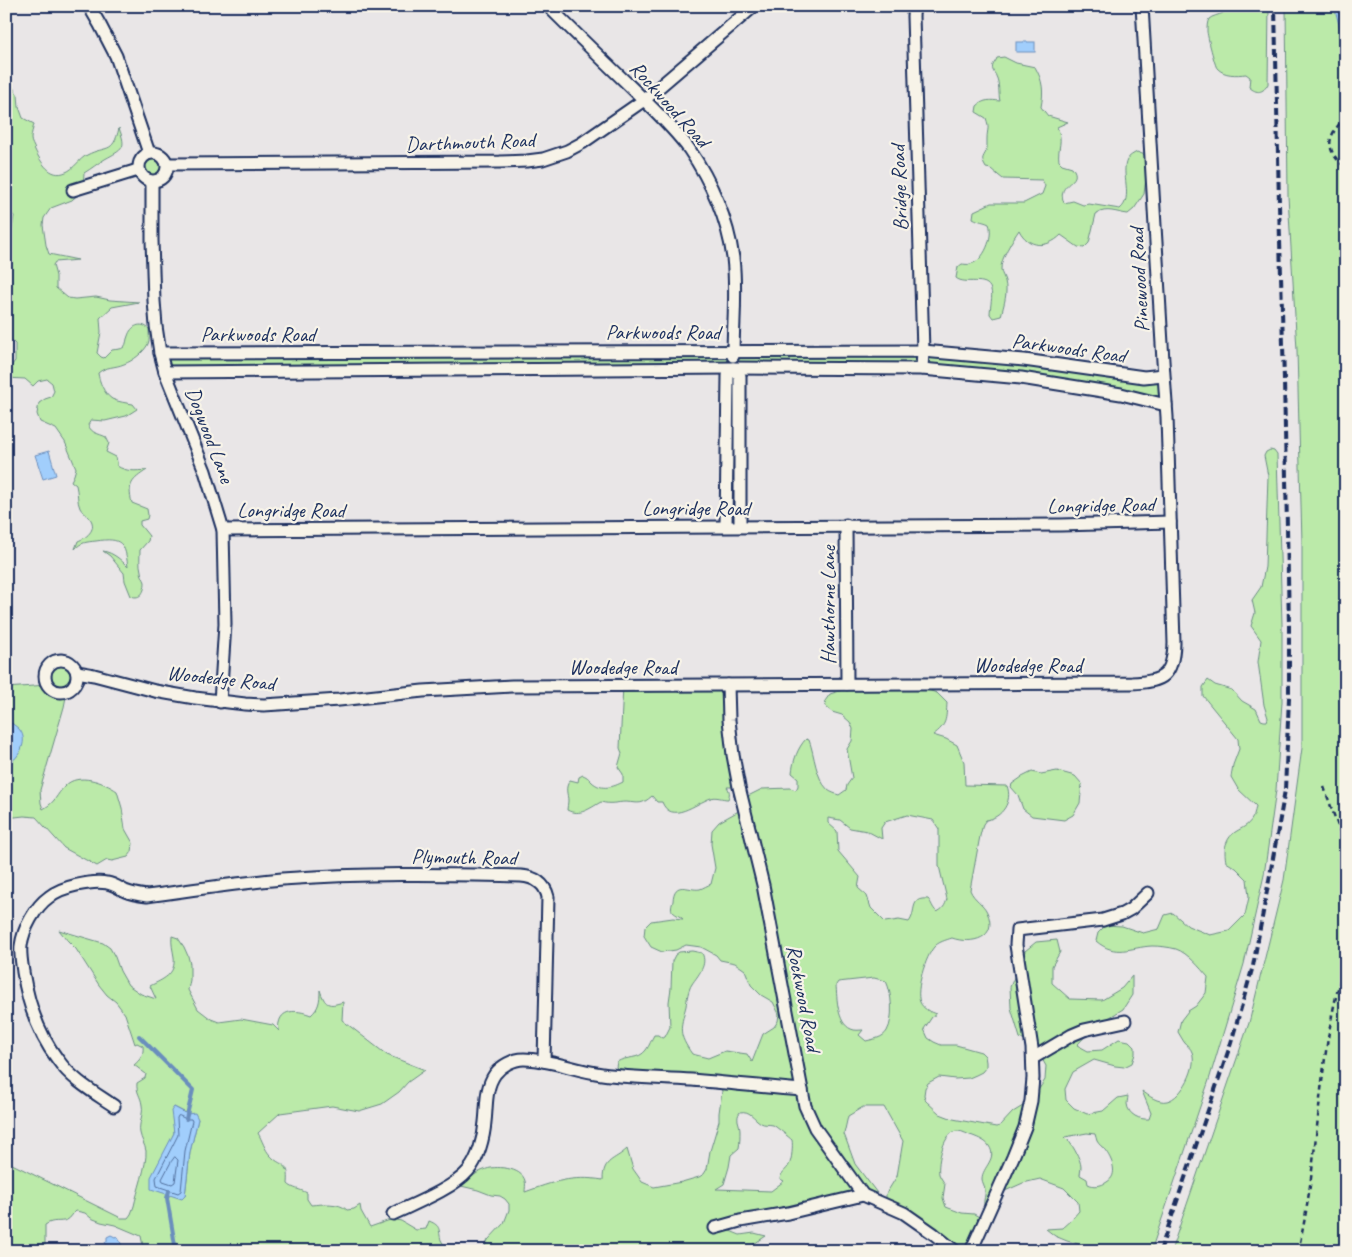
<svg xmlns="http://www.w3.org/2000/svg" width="1352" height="1257" viewBox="0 0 1352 1257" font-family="Caveat,sans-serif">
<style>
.green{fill:#bbeaa9;stroke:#6b8c84;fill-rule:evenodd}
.water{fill:#a1cefc;stroke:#6b8ebd}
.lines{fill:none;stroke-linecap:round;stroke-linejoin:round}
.shore{stroke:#516f9d;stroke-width:1}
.stream{stroke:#6b8ebd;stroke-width:4}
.minor-casing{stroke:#1b2f5e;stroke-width:15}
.path{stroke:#1b2f5e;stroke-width:2.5;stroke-dasharray:5 4;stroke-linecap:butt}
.minor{stroke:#f7f3e8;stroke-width:11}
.rail{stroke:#1b2f5e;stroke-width:4;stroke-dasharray:8 4;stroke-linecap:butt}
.labels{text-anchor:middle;stroke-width:4.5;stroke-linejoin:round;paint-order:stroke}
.street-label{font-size:21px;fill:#1b2f5e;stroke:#f7f3e8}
</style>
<rect width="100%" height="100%" fill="#e9e6e7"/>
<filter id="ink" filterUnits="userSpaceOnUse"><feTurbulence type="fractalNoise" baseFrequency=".02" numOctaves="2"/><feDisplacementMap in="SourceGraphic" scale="10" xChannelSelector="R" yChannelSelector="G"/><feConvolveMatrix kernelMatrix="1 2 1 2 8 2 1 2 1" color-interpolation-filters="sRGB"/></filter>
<g filter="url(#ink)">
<g class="green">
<path d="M1227 6H1269L1268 84C1263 93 1257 94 1249 87L1250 77 1246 74C1237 75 1224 76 1217 68 1215 66 1207 35 1207 31 1207 28 1207 22 1209 19 1212 16 1219 15 1223 13Z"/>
<path d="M1286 6H1346V1251H1171L1249 1023 1284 880 1302 748V543L1297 350 1288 196Z"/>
<path d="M1004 57 1016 63 1035 67C1043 81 1044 91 1041 107L1048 116 1068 122 1057 127C1064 142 1057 147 1059 161L1062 164 1072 167C1085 184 1055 181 1064 203L1073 201 1083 205 1089 204 1120 209C1134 198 1120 173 1127 160 1129 156 1133 154 1137 152L1145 155 1148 162 1144 194 1134 209 1128 214C1117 213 1107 207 1096 214L1089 243 1084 248 1078 247 1061 235C1047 249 1028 248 1019 230 1013 239 1000 259 1001 270 1001 273 1004 277 1005 281 1008 293 1004 304 1001 316L993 318 990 314C990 307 993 296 991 290 987 275 965 286 956 278L958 267 962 264C963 264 969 265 970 264 984 262 994 236 989 224 983 221 980 222 973 218L974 211 991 203H1024L1042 194 1045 186 1042 180 1003 179 998 175 991 169 986 168C979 156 985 158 987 148 987 145 987 142 987 139 987 129 990 129 986 118L976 112 977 106C984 99 991 100 1000 101 998 93 1000 84 996 76 995 73 991 70 993 65 994 63 996 61 997 58Z"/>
<path d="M6 77 18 95 19 107 23 118 34 124C33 129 31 134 31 139 31 143 34 146 35 150 41 162 50 179 66 172 74 169 79 159 87 155 106 145 113 155 119 128 127 149 123 149 105 159 98 163 91 169 84 173L83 190 72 200 51 208 44 218 43 225 46 245 49 254 78 260 55 262 53 265 56 276V288L68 298 75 299 96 297 110 300 139 302 112 307 100 318 101 332 97 353 101 357 104 358 112 350C116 349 121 350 124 347 127 344 126 340 128 336 131 326 141 321 149 329 149 334 150 339 148 344 144 352 133 361 124 364 115 368 106 366 98 373 99 381 104 394 112 399 118 402 127 403 133 404L137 409 126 416 105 421 91 420 88 425C92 434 98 433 106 437L109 443 106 452 116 457 117 462V466C127 472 135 471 147 470 132 480 127 484 132 503L147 509 148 515 147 519 140 521V525L149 536 148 541 140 550C140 557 139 564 141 571 141 575 144 579 145 582 145 591 141 600 131 596L125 581 124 573 110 556 103 551C114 553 121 560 128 567 125 543 122 537 96 541 87 542 81 542 75 549L78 541C88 537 98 528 89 517 86 514 82 512 80 508 77 502 78 492 76 485L71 481 74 475 76 468 65 442 56 429 40 422 37 414 39 403 45 399 51 397 54 391 52 383 47 379 38 381 33 386 25 379 6 378V372L15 361V344L6 335C6 323 9 310 6 298V241L12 229 14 216 9 210 6 209Z"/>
<circle cx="153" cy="167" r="14"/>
<path d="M923 351 1163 375 1166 405 1121 394 922 369 734 368 740 376V526H726L732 369 165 372 160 353Z"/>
<path d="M1270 450 1274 451 1277 455 1282 624V702L1276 790 1264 875 1244 964 1209 1080 1151 1251H1084L1078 1244 1067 1241 1055 1236 1046 1229 1062 1228 1072 1219 1079 1211 1078 1202 1064 1188 1040 1179 1023 1183 1005 1191 998 1199 988 1206 984 1205C983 1200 986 1195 985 1190 985 1186 982 1182 982 1179 982 1167 998 1159 989 1146 986 1141 978 1138 973 1136 968 1135 963 1131 958 1131 944 1130 937 1163 939 1174 940 1177 943 1181 945 1184L943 1198 946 1207 962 1213 974 1214 981 1218 982 1240 978 1251H932L937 1249 951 1248 886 1205V1194L897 1176 903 1141 884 1107H863L848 1116 844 1134 855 1164 877 1193 714 1229 730 1231 740 1235 754 1233 766 1236 743 1251H483L488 1240 504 1223 509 1210V1204L505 1199 500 1196 491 1195 478 1190 461 1186C468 1180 475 1173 484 1170 494 1165 522 1167 525 1181 526 1184 525 1189 525 1192 553 1182 572 1175 603 1180 603 1159 614 1161 627 1149L633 1169 638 1176 642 1182 654 1187 682 1182 699 1177 704 1174 707 1169 710 1151 719 1121V1113L722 1091 720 1087 621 1072 616 1067 617 1062C626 1056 639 1060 646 1050 650 1045 651 1040 654 1035H658L662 1038 665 1037 670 1027 669 1002 671 988 672 961 675 955 679 952 692 951 702 953C708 965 698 975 692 984 688 990 687 999 686 1006 680 1029 678 1034 692 1054L708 1058 725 1051 747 1054 752 1062 763 1034 774 1027 778 1021 779 1014 773 1002 761 995 751 985 745 970 735 963 720 960 716 955 701 947 686 945 676 950 662 952 651 947 644 936 645 927 651 921 673 918 683 919C680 916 676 915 673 912 670 909 672 905 673 901 674 879 689 891 700 889 703 888 708 885 711 884L715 868 711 844 712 830 719 822 744 808 748 796 762 789 790 788 796 790 798 786V778L792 773C793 761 798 747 806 739L809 740C815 756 815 777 828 790 830 792 836 794 839 795L846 790 847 785 852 778 847 749 852 741 853 729 850 722 842 715 832 712 826 707 825 701 830 694 843 690 908 684 937 693 947 703C946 719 947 725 933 735L946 739 957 745 964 762 965 785 1007 786C1013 801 1002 818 986 820L983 824 980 836 970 890C974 900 983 903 987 912 999 938 972 945 952 938 946 940 938 942 934 947 926 956 915 990 920 1002 923 1009 930 1012 936 1014L932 1017 924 1029 928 1038 934 1042 941 1045H956L981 1052 985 1056 986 1062V1067L982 1072 976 1075 969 1078 955 1079 939 1077 928 1083 925 1088 924 1095 926 1101 940 1114 953 1119 996 1127 1000 1126 1013 1112 1031 1101 1045 1080 1046 1066 1037 1050 1020 1038 1011 1008 1010 987 1025 951 1036 942 1057 940 1060 952 1052 966V983L1070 999 1102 1000 1122 988 1132 976V995L1123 1009 1094 1027 1077 1045 1088 1051 1102 1050 1119 1039 1129 1041 1135 1047V1054L1132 1063 1124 1067 1115 1066 1094 1060 1073 1072 1065 1089 1066 1100 1074 1108 1087 1114 1103 1111 1118 1098 1128 1096C1128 1096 1127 1104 1127 1104 1128 1115 1140 1120 1149 1119L1151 1113 1142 1091C1149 1096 1158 1103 1167 1101 1182 1098 1198 1066 1192 1052 1191 1048 1186 1045 1184 1042 1182 1039 1180 1035 1178 1032L1181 1020 1188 1011 1196 1006 1206 993 1208 977C1200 968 1188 953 1176 949 1169 947 1159 946 1152 946 1130 947 1116 958 1096 941L1098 933 1106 925 1122 926 1143 933 1159 929 1165 915 1173 913 1188 926 1210 935 1229 931 1245 915 1249 897 1247 879 1236 868 1226 862C1225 856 1224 848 1227 842 1234 825 1252 833 1256 806L1238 789 1231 777 1233 765 1239 749 1238 739 1203 696V687L1208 680 1215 685 1232 690 1242 701 1256 709 1261 720 1264 721H1267L1268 718 1264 705 1258 662 1261 640 1251 626 1255 613 1252 600 1261 587 1265 567 1268 476 1264 456 1266 452ZM907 815 933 820 939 829V866L947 899C945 906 943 909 937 912 932 908 932 903 928 899 909 897 917 912 909 922L899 920 885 922 871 908 867 896 858 888 860 877 838 851 837 831 828 823V818L840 820 850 828 867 831 882 839 881 828 885 822ZM874 978 886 981C892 993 894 1019 887 1031 883 1038 874 1039 866 1041L859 1035 863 1030C859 1030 855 1031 851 1029 837 1023 837 998 836 985L838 982ZM740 1112C750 1110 753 1118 761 1123 764 1125 769 1124 773 1125 774 1125 790 1138 792 1140 793 1145 792 1160 789 1165 786 1171 781 1172 780 1179L784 1181 771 1191 716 1189 724 1184 729 1167 731 1155 739 1148C740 1142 740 1136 740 1130 740 1123 735 1119 740 1112ZM1087 1133 1095 1134C1096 1136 1096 1139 1097 1141 1099 1145 1103 1147 1105 1150 1112 1159 1119 1175 1107 1182 1101 1186 1094 1187 1088 1184L1087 1179 1080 1175C1080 1172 1081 1170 1081 1167 1081 1159 1071 1142 1065 1137Z"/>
<path d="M60 660C79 662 83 683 67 692L64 707 40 790 41 803 43 809C56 802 56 795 65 786 78 772 104 782 117 791L122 808 125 829 133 843 132 852 128 857 112 861 107 860 97 866 64 848 36 817 24 816 6 818V765L9 764 13 724 6 721V688L47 685C43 673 47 662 60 660Z"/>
<path d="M623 685H728L739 787H727C730 791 730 794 728 799 722 799 716 796 711 798 696 803 671 825 662 802H657L652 796C642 805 639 803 626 802 617 802 611 805 601 802 590 808 580 817 567 810 567 807 568 804 568 801 568 793 564 789 570 780L578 782 579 777 583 775C588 777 589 779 592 782 602 791 613 787 623 782V774L618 767 622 753 620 748Z"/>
<path d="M1057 771 1075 776 1082 784 1080 803 1073 815 1064 820 1032 816 1023 809 1018 795 1011 787 1012 784 1022 777 1032 772 1041 774Z"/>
<path d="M59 930 103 943 110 948 115 957 120 971 128 985 141 994 156 999 150 986C163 979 176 975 174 957 173 950 171 944 172 936L178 938 184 947 188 956 190 964V980L188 990 198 1009 211 1019 219 1022 241 1019 273 1025 279 1031C279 1028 278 1025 279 1023 282 1007 301 1011 311 1015 319 1008 320 1001 320 990 325 1005 328 1007 343 1002L342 1020 387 1055 425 1070 408 1082 399 1092 382 1104 359 1111 332 1106 280 1113 258 1133C262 1140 265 1150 270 1155 281 1168 290 1160 288 1184 293 1189 300 1189 307 1193V1199L311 1205C322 1204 339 1202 347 1210L354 1209 360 1205 361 1211 370 1227 393 1219 401 1221 416 1230 426 1229 429 1221C442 1226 438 1230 441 1240 443 1244 446 1247 449 1251H144L141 1236 115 1225 101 1222 91 1218 85 1213 76 1211C72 1214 71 1218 67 1220 59 1223 54 1219 45 1225V1251H6V1161L121 1218H128L131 1214 134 1206C137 1192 147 1165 146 1151 145 1145 141 1139 140 1133 138 1124 144 1114 142 1105 141 1096 136 1093 137 1083L145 1078 146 1074 134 1065C140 1060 144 1055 143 1046L137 1043 135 1044 125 1014 116 1002 107 995 99 985 76 949 68 941ZM174 1107 198 1119 190 1152 185 1196 170 1142 174 1133Z"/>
</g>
<g class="water">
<path d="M1334 6H1346V42L1342 36Z"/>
<rect x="1016" y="42" width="19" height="10"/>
<path d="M49 451 56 475 43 479 35 455Z"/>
<path d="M6 721C12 723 16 726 20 730 29 742 18 760 6 765Z"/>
<path d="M174 1107 187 1114 195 1113 198 1119 190 1152 185 1196 182 1199 151 1189V1177L174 1133 171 1111Z"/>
<path d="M111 1235 115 1237 117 1236 125 1251H110L105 1242 107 1241V1237Z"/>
</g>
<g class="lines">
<g class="shore">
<path d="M180 1116 186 1119H191L192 1121 185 1151 181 1191 178 1193 157 1186 156 1178 178 1135 177 1118 178 1116Z"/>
<path d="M175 1157 178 1160 175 1182 172 1184 163 1181 162 1179 171 1162Z"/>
</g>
<g class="stream">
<path d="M139 1036 193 1090 186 1119"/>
<path d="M169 1191 167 1198 176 1251"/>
</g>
<g class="minor-casing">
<g id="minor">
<path d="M89 6 100 25 116 56 149 153"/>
<path d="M548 6C577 35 606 63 635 91 653 109 674 128 689 149 711 181 728 220 733 258 737 291 733 323 733 356"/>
<path d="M914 6 913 16 923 351 922 369"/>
<circle cx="153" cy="167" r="14"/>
<path d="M167 164 500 162 527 161 543 159 567 151 582 143 644 100 754 6"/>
<path d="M152 182V240L154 301 156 326 160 353 165 372 205 471 223 530 225 624 220 702"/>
<path d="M73 190 138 170"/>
<path d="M160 353 923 351 1024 360 1144 377 1163 375"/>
<path d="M165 372 733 368 922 369 1021 378 1121 394 1166 405"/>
<path d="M846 525 847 684"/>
<path d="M726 526 728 376 733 368 740 376V526"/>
<path d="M223 530 1061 525 1170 522"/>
<circle cx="61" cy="676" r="16"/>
<path d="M77 672 94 675 155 691 195 698 245 704 264 705 339 700 423 691 512 686 1132 683C1164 682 1173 675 1174 643L1167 417 1163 361 1142 6"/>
<path d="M728 685 729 720 733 755 739 787 763 885 805 1106 815 1128 863 1195 904 1213 934 1234 955 1251"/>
<path d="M1033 1058 1072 1035 1084 1030 1125 1021"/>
<path d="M114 1106C95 1093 72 1080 58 1060 39 1035 28 1003 23 972 22 964 20 954 21 946 23 929 35 907 49 897 56 891 68 887 77 885 86 883 98 881 107 883 114 884 119 888 125 891 132 894 139 895 147 896 192 890 237 883 282 879 362 873 442 874 521 876 534 877 545 883 548 897L544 1061"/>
<path d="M393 1214C414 1204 454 1188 468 1171 478 1160 484 1137 485 1122 487 1106 485 1088 495 1074 501 1066 513 1059 524 1059 550 1059 576 1071 602 1074 632 1078 662 1078 692 1080 729 1083 765 1087 802 1090"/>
<path d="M715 1228 740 1221 788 1213 863 1195"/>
<path d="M971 1251 1013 1157 1025 1127 1031 1101 1033 1078 1032 1048 1016 945 1017 930 1103 920 1122 914 1131 909 1148 893"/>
</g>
</g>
<g class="path">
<path d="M1346 117C1326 137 1324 149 1346 168"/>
<path d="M1324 787 1346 849"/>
<path d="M1298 1251C1321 1155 1316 1054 1346 960"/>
</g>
<use href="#minor" class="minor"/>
<path class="rail" d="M1160 1251 1231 1043 1253 966 1270 875 1285 790 1289 698V625L1284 380 1279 205 1275 6"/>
</g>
</g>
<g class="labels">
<g class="street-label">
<text transform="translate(670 104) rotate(48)" y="7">Rockwood Road</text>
<text transform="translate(470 142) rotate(-2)" y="7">Darthmouth Road</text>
<text transform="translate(899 188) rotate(-92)" y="7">Bridge Road</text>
<text transform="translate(1139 280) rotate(-93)" y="7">Pinewood Road</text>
<text x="663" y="339">Parkwoods Road</text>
<text x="258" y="341">Parkwoods Road</text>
<text transform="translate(1069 348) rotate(8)" y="7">Parkwoods Road</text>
<text transform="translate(210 435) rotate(69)" y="7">Dogwood Lane</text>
<text transform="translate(1101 505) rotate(-1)" y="7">Longridge Road</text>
<text x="696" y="515">Longridge Road</text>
<text x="291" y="517">Longridge Road</text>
<text transform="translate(828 605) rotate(-90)" y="7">Hawthorne Lane</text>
<text x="1028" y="672">Woodedge Road</text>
<text x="623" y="674">Woodedge Road</text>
<text transform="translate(221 678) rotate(6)" y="7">Woodedge Road</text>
<text transform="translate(464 857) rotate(1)" y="7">Plymouth Road</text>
<text transform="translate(804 998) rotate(79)" y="7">Rockwood Road</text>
</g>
</g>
<rect width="1352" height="1257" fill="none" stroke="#f7f3e8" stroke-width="25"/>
<rect x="12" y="12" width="1327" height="1232" fill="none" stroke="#1b2f5e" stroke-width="2" filter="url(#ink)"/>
</svg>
